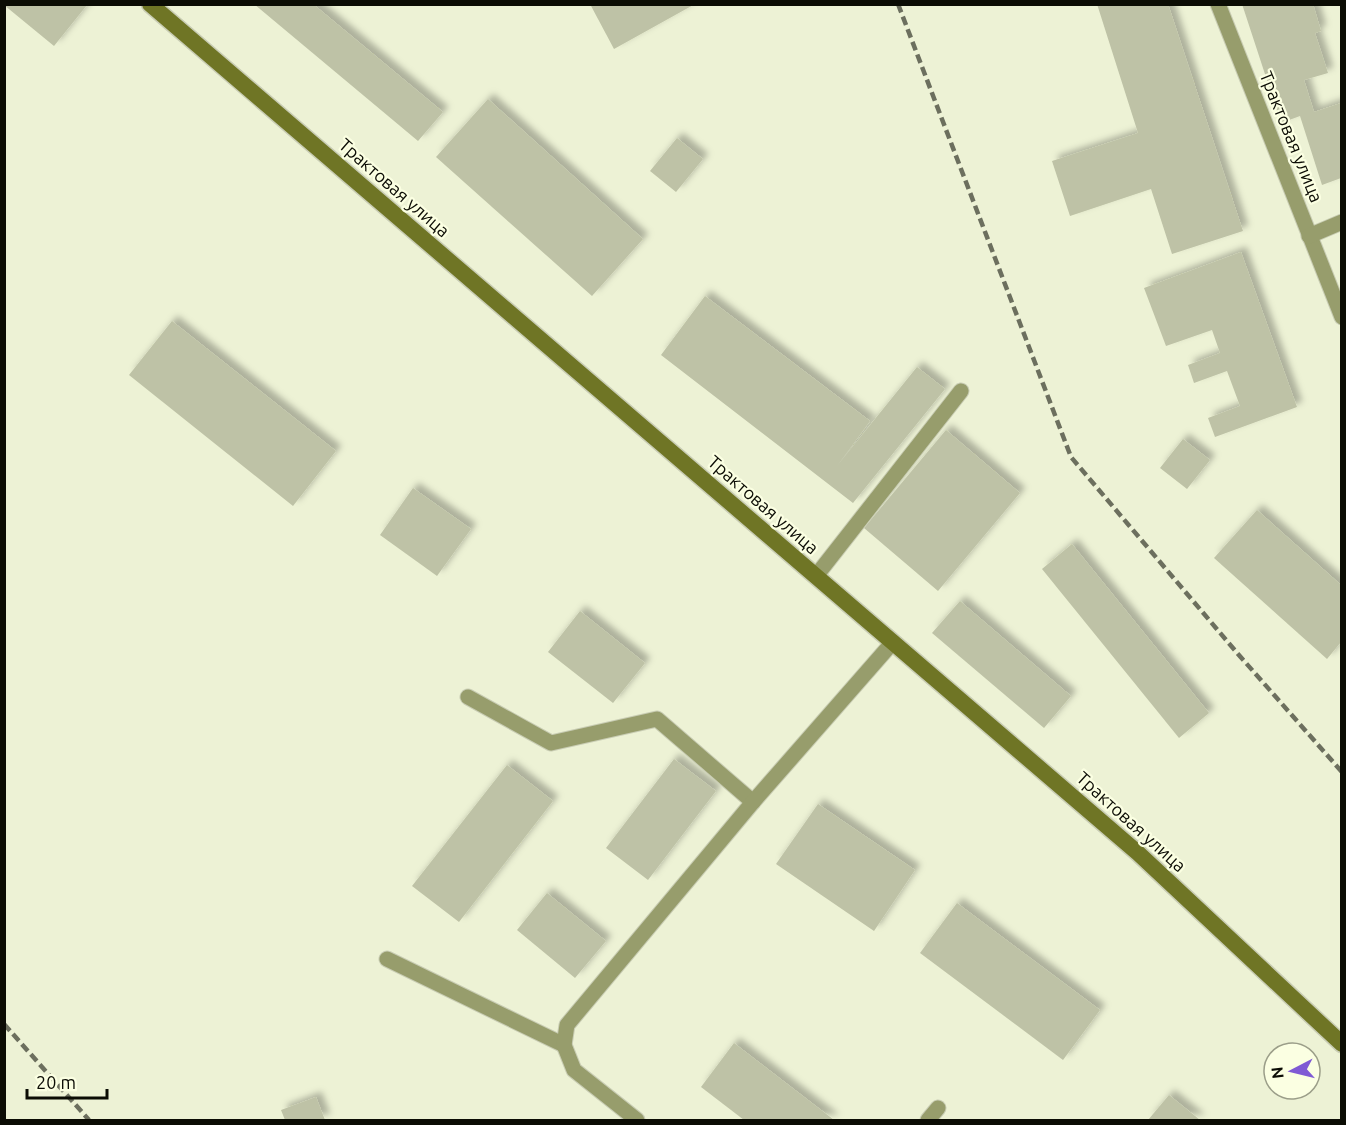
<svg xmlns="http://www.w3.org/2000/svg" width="1346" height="1125" viewBox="0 0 1346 1125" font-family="Ubuntu,sans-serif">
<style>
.building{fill:#bec2a6;filter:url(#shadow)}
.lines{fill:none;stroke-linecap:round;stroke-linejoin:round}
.service-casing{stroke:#c9cdb4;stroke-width:17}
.secondary-casing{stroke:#c9cdb4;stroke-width:19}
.service{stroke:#979d6c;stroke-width:15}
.secondary{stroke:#6f7525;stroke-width:16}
.rail{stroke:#6c6f5e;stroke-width:4.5;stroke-dasharray:9 4.5;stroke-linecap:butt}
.labels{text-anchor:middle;stroke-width:4.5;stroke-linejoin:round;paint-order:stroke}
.street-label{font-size:18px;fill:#0b0c04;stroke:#fbffe2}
</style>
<defs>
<filter id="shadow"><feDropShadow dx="5.5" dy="-5.5" stdDeviation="3" flood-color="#0004"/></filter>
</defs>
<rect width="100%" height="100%" fill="#edf2d5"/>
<g class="building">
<path d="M254 4H313L443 112 418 141Z"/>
<path d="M590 4H695L614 49Z"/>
<path d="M1097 4H1168L1243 231 1172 254 1151 189 1070 216 1052 161 1138 133Z"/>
<path d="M1242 4H1313L1321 31 1315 33 1328 73 1304 80 1314 112 1341 103V178L1322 185 1300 116 1281 123Z"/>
<path d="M4 5H87L54 46Z"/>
<path d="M488 99 643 239 592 296 436 157Z"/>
<path d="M677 138 703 159 676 192 650 171Z"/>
<path d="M1241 252 1297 407 1215 437 1208 418 1240 406 1227 371 1194 383 1188 365 1220 353 1212 330 1166 346 1144 288Z"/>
<path d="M705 296 870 421 837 466 917 367 945 389 853 503 661 355Z"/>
<path d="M172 321 336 451 293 506 129 375Z"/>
<path d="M946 430 1020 493 938 591 864 528Z"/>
<path d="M1183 439 1210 460 1187 489 1160 468Z"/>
<path d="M413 488 471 529 437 576 380 535Z"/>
<path d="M1257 510 1341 585V642L1327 659 1214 558Z"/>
<path d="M1072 544 1209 713 1179 738 1042 569Z"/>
<path d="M960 601 1071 696 1044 728 932 633Z"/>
<path d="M580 611 645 663 613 703 548 652Z"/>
<path d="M674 759 716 791 648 880 606 848Z"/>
<path d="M507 765 553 801 459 922 412 886Z"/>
<path d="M818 804 915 870 874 931 776 864Z"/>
<path d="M547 893 606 941 575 978 517 930Z"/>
<path d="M957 903 1100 1010 1063 1060 920 953Z"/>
<path d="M734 1043 834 1120H744L701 1087Z"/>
<path d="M1169 1095 1200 1120H1148Z"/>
<path d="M316 1097 325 1120H285L281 1110Z"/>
</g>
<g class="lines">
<g class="service-casing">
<g id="service">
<path d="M1218 4 1342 317"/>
<path d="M1309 236 1342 222"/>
<path d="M816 576 961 391"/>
<path d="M468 697 551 743 657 719 753 802"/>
<path d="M387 959 564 1045"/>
<path d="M637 1120 574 1070 564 1045 567 1025 753 802 893 642"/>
<path d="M928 1120 938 1108"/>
</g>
</g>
<g class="secondary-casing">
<path id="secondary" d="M150 4 1138 853 1342 1044"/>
</g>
<use href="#service" class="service"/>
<use href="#secondary" class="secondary"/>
<g class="rail">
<path d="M898 4 1071 457 1238 654 1342 772"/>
<path d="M4 1024 89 1120"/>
</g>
</g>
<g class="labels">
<g class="street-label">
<text transform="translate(1291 137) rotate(68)" y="6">Трактовая улица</text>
<text transform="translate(394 188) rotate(41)" y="6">Трактовая улица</text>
<text transform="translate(763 505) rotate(41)" y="6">Трактовая улица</text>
<text transform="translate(1131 822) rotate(42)" y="6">Трактовая улица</text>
</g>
</g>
<rect width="1346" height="1125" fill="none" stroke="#0b0c04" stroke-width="12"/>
<g transform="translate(1292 1071) rotate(263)"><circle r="28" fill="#fbffe2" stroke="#9b9e89" stroke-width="1.5"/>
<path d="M0-4.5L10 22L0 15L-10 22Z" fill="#7f5ad4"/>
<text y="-9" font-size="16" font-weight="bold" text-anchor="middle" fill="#0b0c04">N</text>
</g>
<path d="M27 1089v9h80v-9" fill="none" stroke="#0b0c04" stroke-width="3"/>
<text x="36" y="1089" font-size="18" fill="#0b0c04" stroke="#fbffe2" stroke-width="4.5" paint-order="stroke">20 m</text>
</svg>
